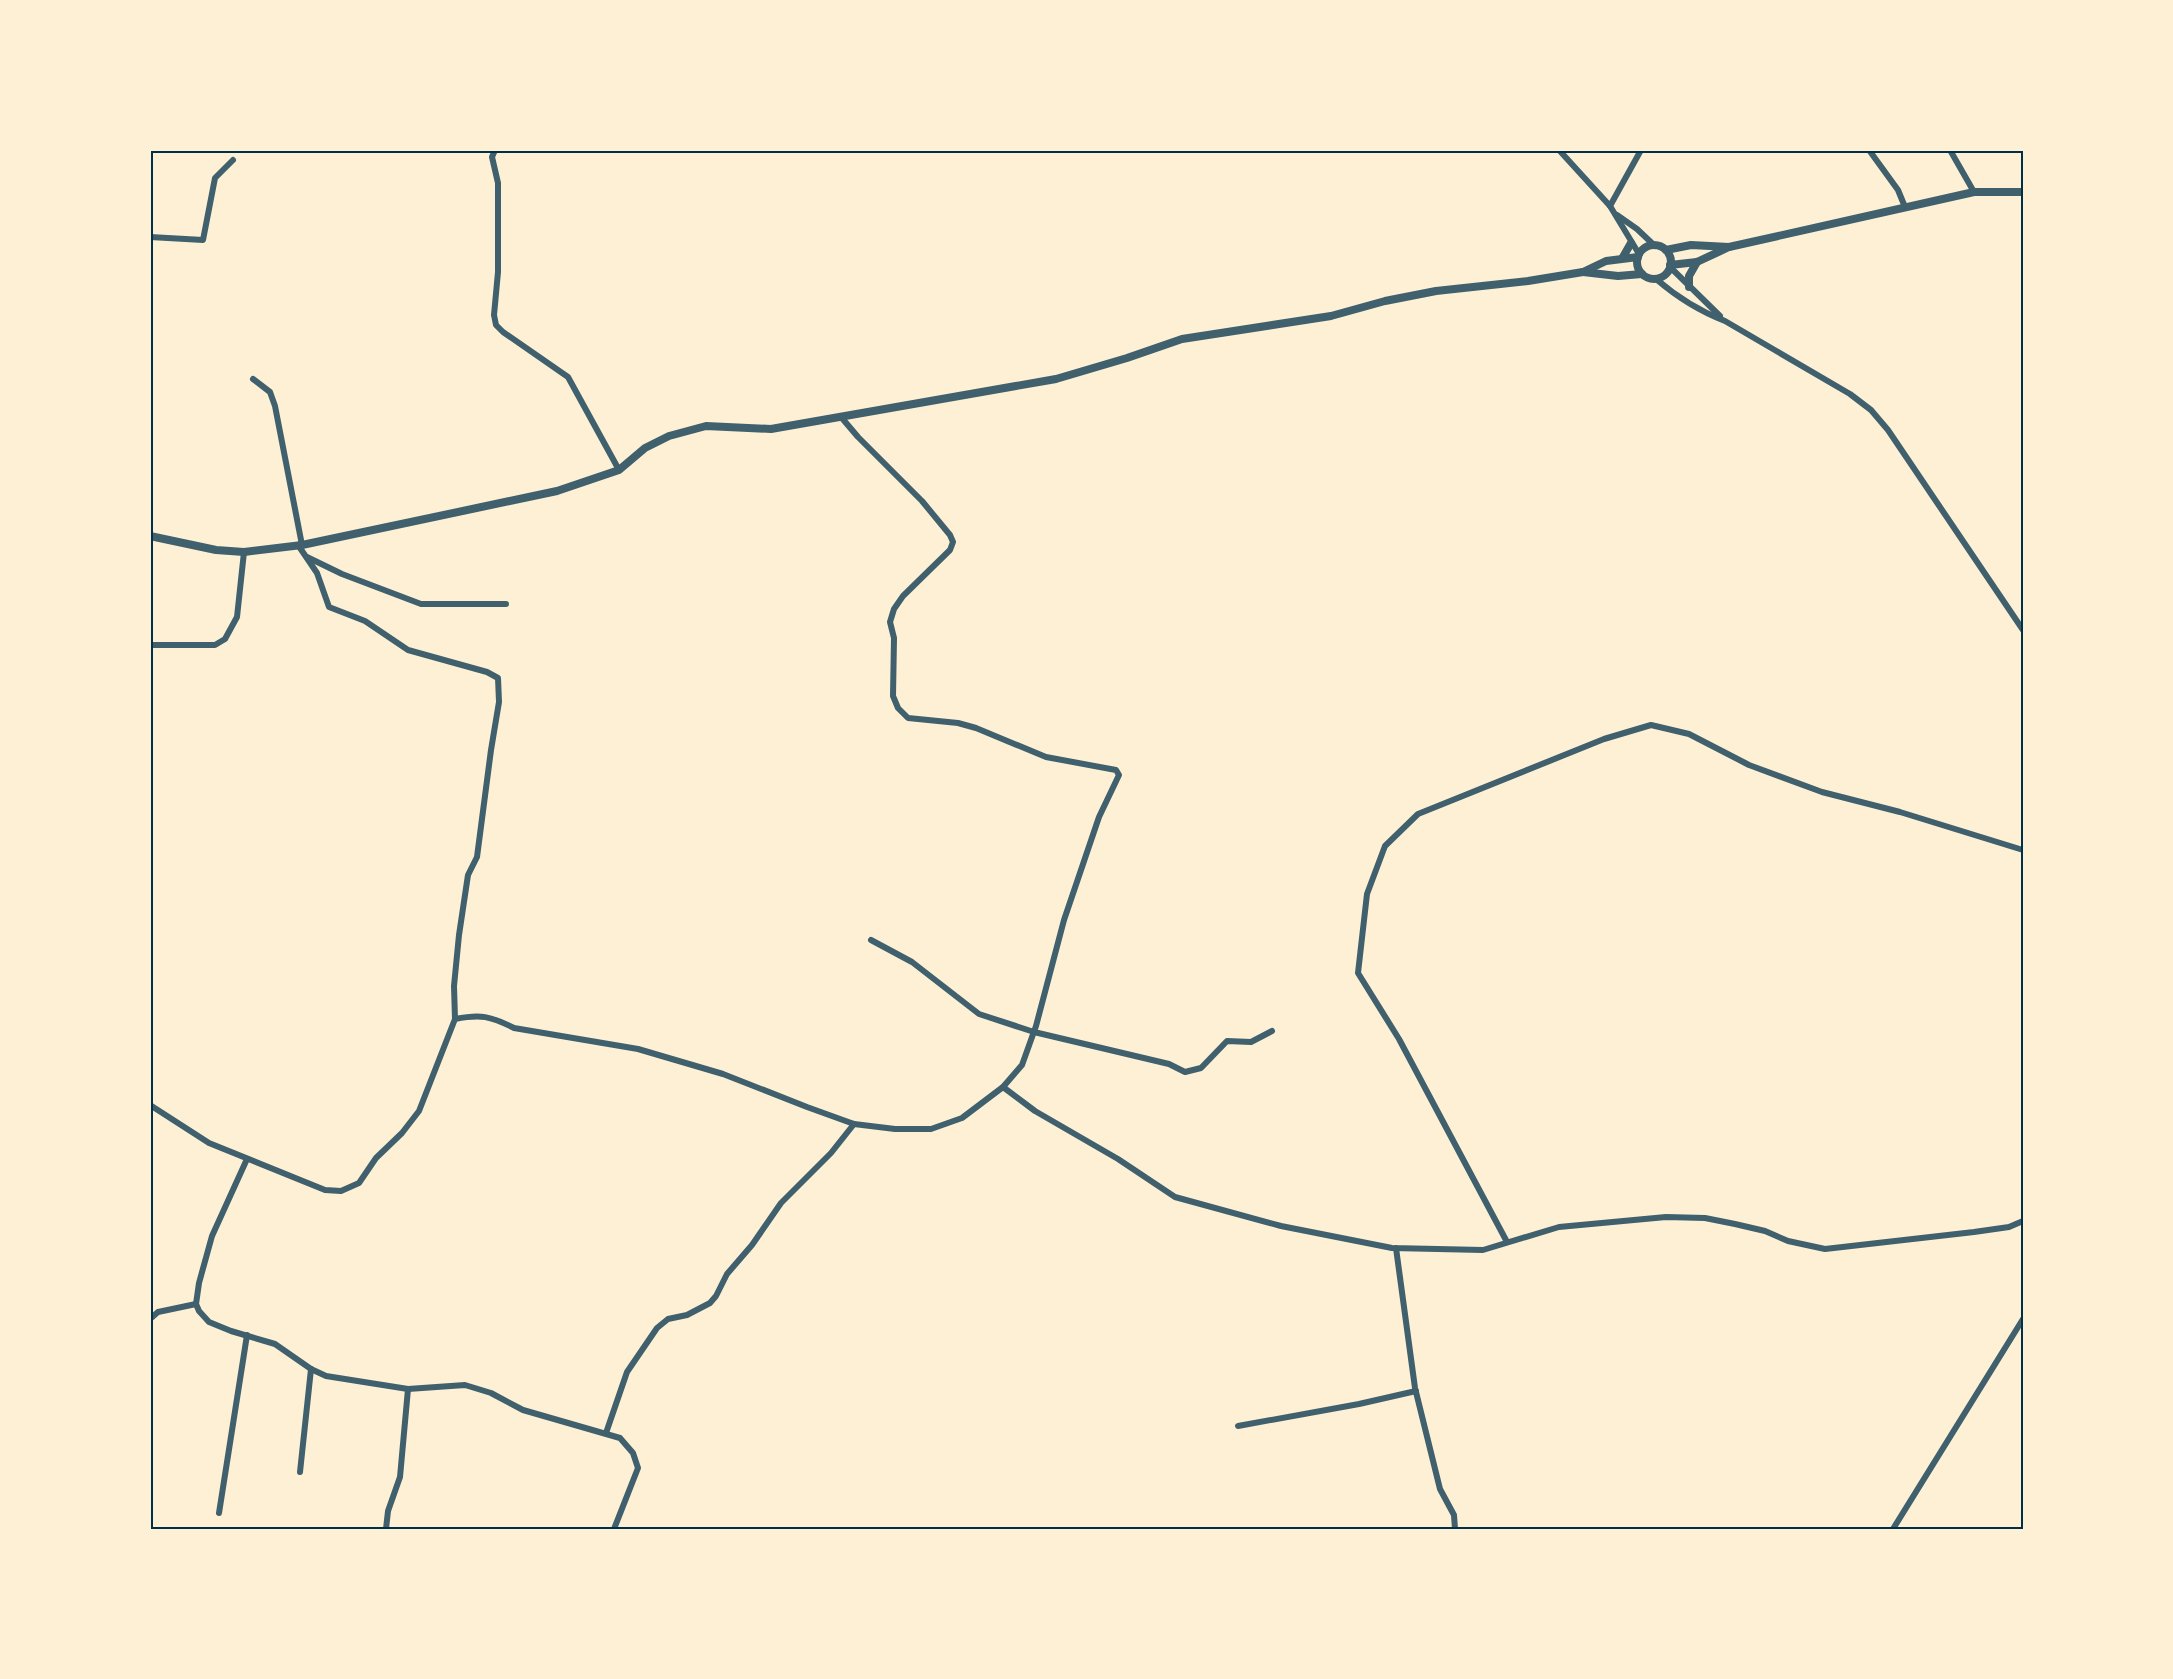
<svg xmlns="http://www.w3.org/2000/svg" width="2173" height="1679" viewBox="0 0 2173 1679" font-family="'Playfair Display',serif">
<style>
.lines{fill:none;stroke-linecap:round;stroke-linejoin:round}
.minor{stroke:#3f606c;stroke-width:6}
.tertiary{stroke:#3f606c;stroke-width:8}
.neatline{fill:none;stroke:#003049;stroke-width:2}
</style>
<rect width="100%" height="100%" fill="#fdf0d5"/>
<g class="lines">
<g class="minor">
<path d="M495 150 492 157 498 183V272L494 315 496 325 503 332 568 377 619 470"/>
<path d="M1559 150 1610 206 1639 254"/>
<path d="M1869 150 1898 190 1905 207"/>
<path d="M1950 150 1974 192"/>
<path d="M1610 206 1641 150"/>
<path d="M1617 215 1637 229 1655 246"/>
<path d="M150 237 203 240 215 178 233 160"/>
<path d="M1670 267 1720 316"/>
<path d="M1656 279C1677 297 1699 311 1725 321L1850 394 1871 410 1888 430 2023 630"/>
<path d="M253 379 270 392 275 406 302 545"/>
<path d="M298 545 317 573 329 607 365 621 408 650 487 672 498 678 499 702 491 750 477 857 468 875 459 935 454 986 455 1019"/>
<path d="M307 557 342 574 421 604H506"/>
<path d="M150 645H215L225 639 237 617 244 552"/>
<path d="M871 940 912 962 979 1014 1034 1032 1169 1064 1185 1072 1201 1068 1227 1041 1251 1042 1272 1031"/>
<path d="M1003 1087 1035 1111 1118 1159 1175 1197 1281 1226 1392 1248 1483 1250 1559 1227 1666 1217 1705 1218 1735 1224 1765 1231 1788 1241 1825 1249 1974 1232 2009 1227 2023 1221"/>
<path d="M150 1105 209 1143 325 1190 341 1191 359 1183 376 1158 402 1133 419 1111 455 1019C481 1014 490 1016 514 1028L638 1049 723 1074 807 1107 854 1124 895 1129H931L962 1118 1003 1087 1022 1065 1036 1026 1064 920 1099 817 1119 775 1116 770 1046 757 976 728 958 723 908 718 898 708 893 696 894 638 890 622 894 609 903 596 950 550 953 542 950 535 922 501 858 437 841 417"/>
<path d="M247 1159 212 1236 199 1283 196 1304 199 1311 209 1322 231 1331 275 1344 311 1369 326 1376 408 1389 465 1385 491 1393 523 1410 620 1438 633 1453 638 1468 614 1529"/>
<path d="M1507 1242 1399 1039 1358 973 1367 894 1385 846 1418 814 1604 739 1651 725 1689 734 1749 765 1822 792 1900 812 2023 850"/>
<path d="M1396 1248 1415 1388 1440 1489 1454 1515 1455 1529"/>
<path d="M150 1319 158 1312 196 1304"/>
<path d="M1238 1426 1359 1404 1416 1391"/>
<path d="M606 1433 627 1372 657 1328 668 1319 687 1315 710 1303 716 1296 727 1274 752 1245 781 1203 831 1153 854 1124"/>
<path d="M300 1472 311 1369"/>
<path d="M219 1513 247 1335"/>
<path d="M386 1529 388 1511 400 1477 408 1389"/>
<path d="M1893 1529 2023 1319"/>
</g>
<g class="tertiary">
<circle cx="1654" cy="262" r="17"/>
<path d="M1666 250 1691 245 1729 247"/>
<path d="M1623 257 1631 243"/>
<path d="M1670 265 1697 262 1729 247 1974 192H2023"/>
<path d="M1583 272 1618 276 1642 274"/>
<path d="M1689 287V276L1697 262"/>
<path d="M150 536 216 550 244 552 302 545 557 491 619 470 645 448 669 436 706 426 771 429 1056 379 1127 358 1182 339 1331 316 1385 301 1436 291 1528 281 1583 272 1606 261 1638 257"/>
</g>
</g>
<rect width="2173" height="1679" fill="none" stroke="#fdf0d5" stroke-width="303"/>
<rect x="152" y="152" width="1870" height="1376" class="neatline"/>
</svg>
